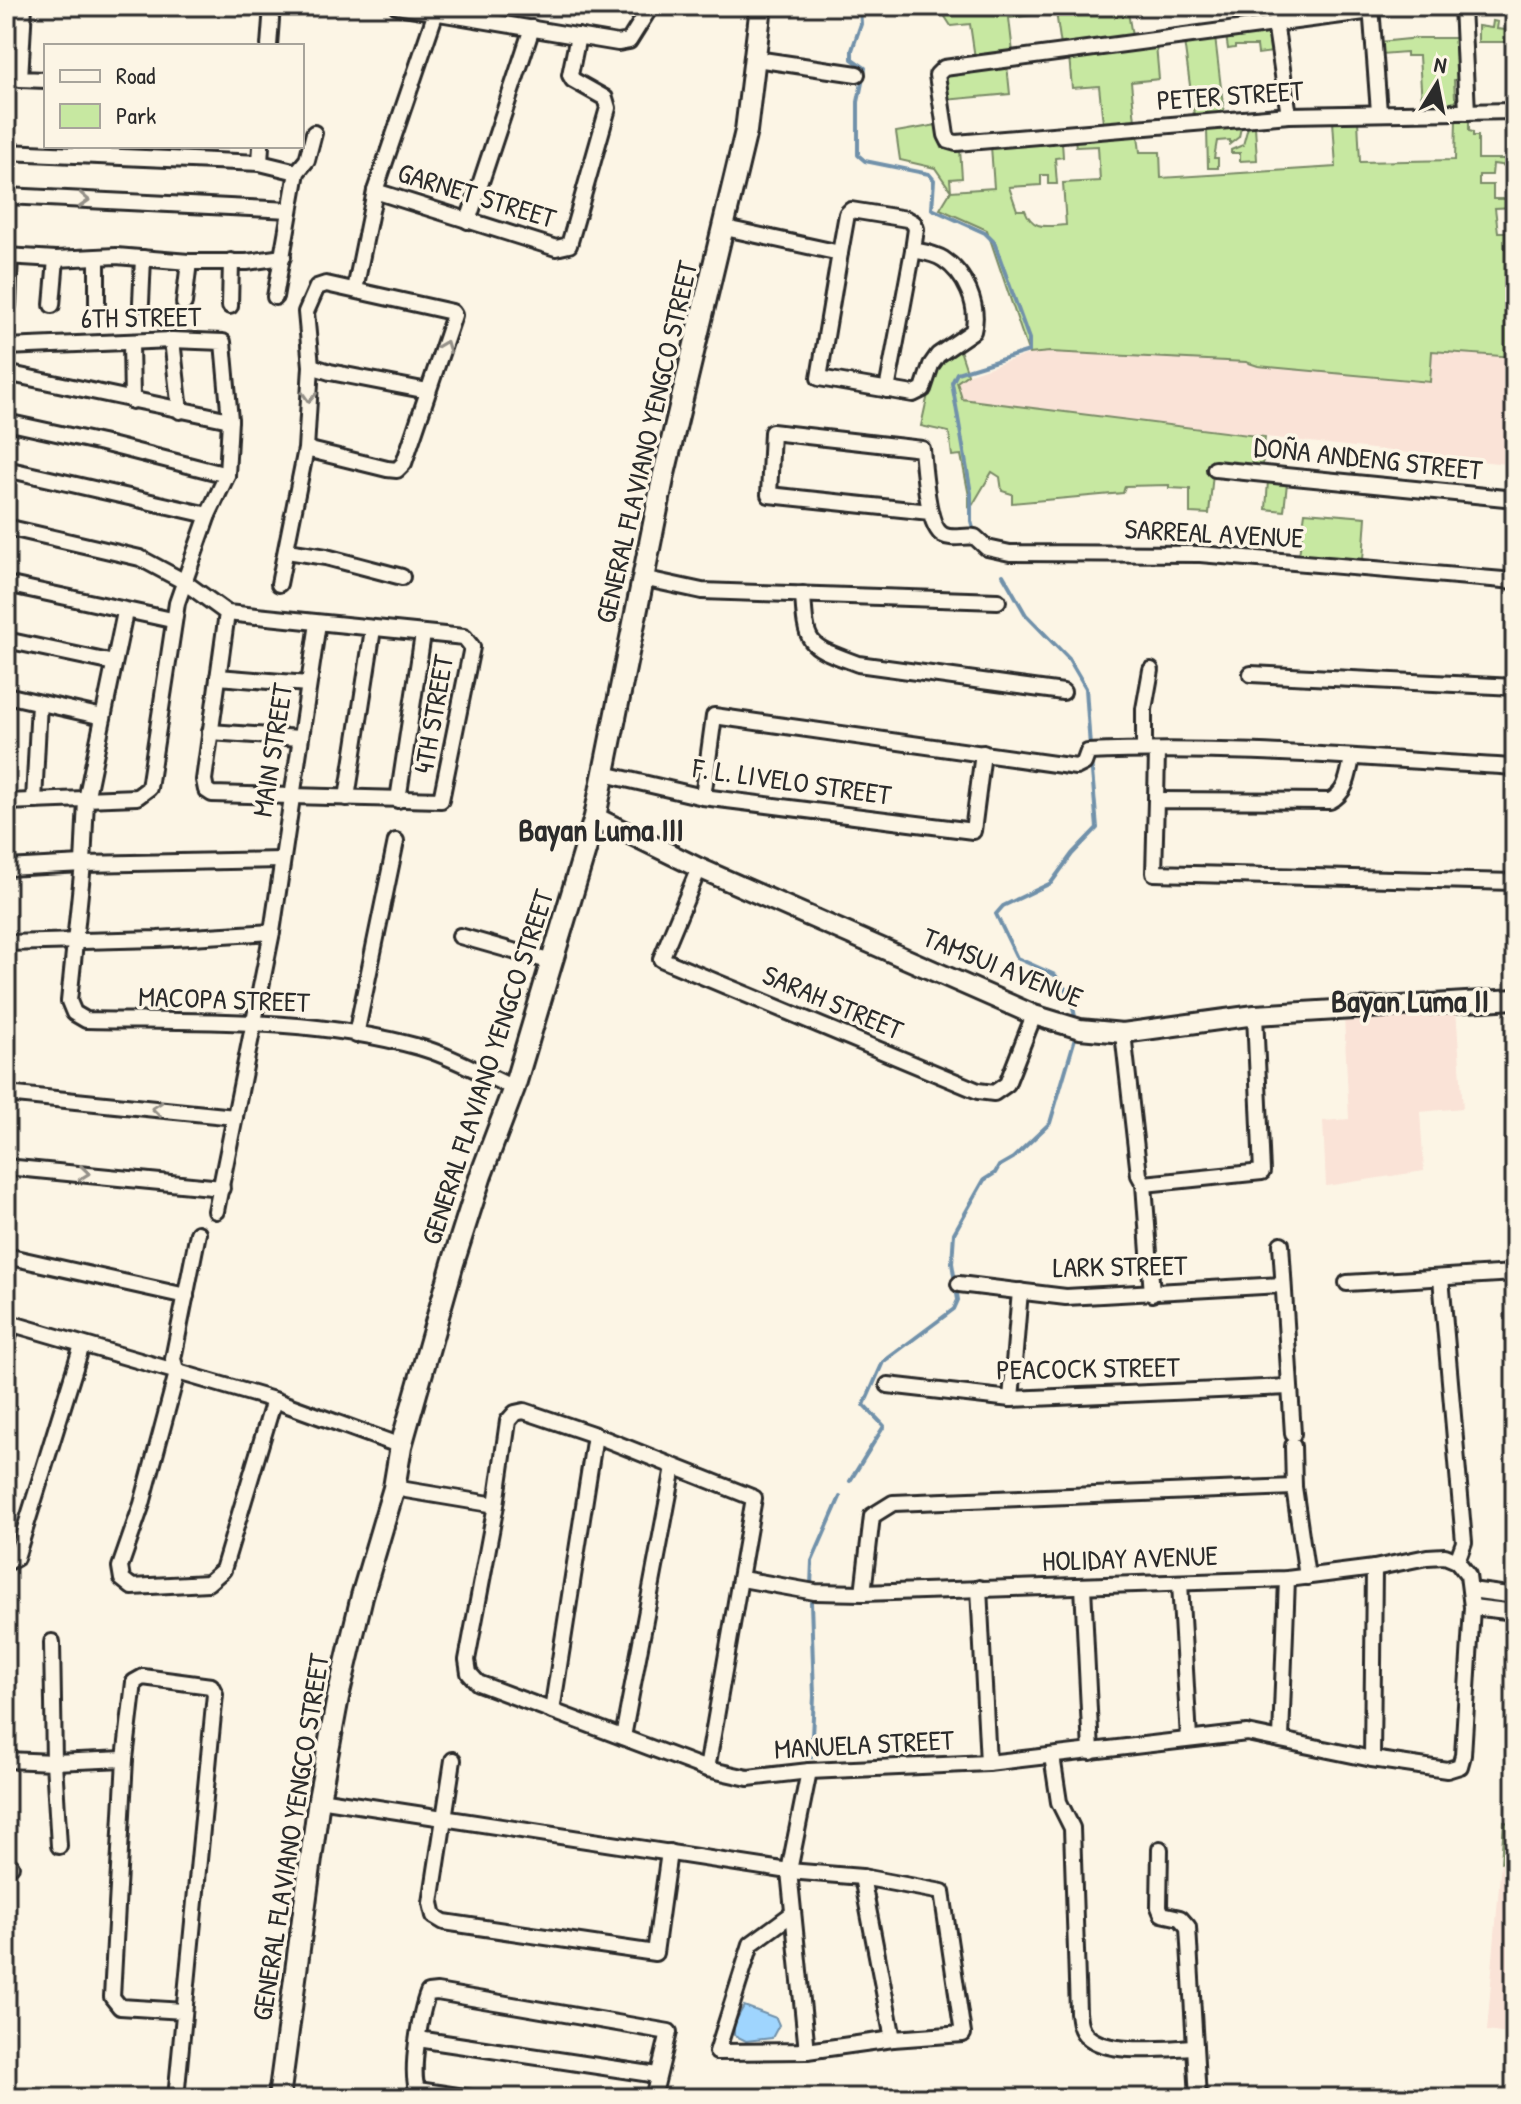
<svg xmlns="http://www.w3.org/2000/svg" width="1521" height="2104" viewBox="0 0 1521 2104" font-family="'Patrick Hand',sans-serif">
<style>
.built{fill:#fae3d7}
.green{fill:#c7e8a1;stroke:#798a66;stroke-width:2}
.water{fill:#9fd5fe;stroke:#7191aa;stroke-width:2}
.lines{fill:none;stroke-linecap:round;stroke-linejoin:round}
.stream{stroke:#7191aa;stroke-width:4}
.minor-casing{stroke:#2b2b2b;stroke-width:20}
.tertiary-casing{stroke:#2b2b2b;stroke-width:24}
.secondary-casing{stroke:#2b2b2b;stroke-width:26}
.minor{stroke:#fcf5e5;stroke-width:14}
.tertiary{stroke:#fcf5e5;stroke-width:18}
.secondary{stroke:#fcf5e5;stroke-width:20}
.oneway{stroke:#949088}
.labels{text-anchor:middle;stroke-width:7;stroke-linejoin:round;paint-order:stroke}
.street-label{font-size:28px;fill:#2b2b2b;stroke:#fcf5e5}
.quarter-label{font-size:32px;font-weight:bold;fill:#2b2b2b;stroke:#fcf5e5}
</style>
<rect width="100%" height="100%" fill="#fcf5e5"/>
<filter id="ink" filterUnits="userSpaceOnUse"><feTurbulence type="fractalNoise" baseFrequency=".0125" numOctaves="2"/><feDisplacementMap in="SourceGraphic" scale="16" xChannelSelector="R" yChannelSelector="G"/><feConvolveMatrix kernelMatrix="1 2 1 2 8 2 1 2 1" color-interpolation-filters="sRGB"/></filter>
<g filter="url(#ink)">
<g class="built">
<path d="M1432 351 1515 357V465L1248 435 961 399 957 382 964 376 1029 354 1050 352 1246 362 1258 366 1429 382Z"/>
<path d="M1456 1009 1463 1108 1420 1112 1424 1171 1326 1186 1323 1121 1349 1119 1344 1017Z"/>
<path d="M1501 1862 1515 1868V2035L1487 2031Z"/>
</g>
<g class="green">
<path d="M934 6H1127L1132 36 1061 46 1056 12 1009 18 1013 53 975 58 970 24 951 26 942 12Z"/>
<path d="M1493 21 1498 22 1497 29 1515 31V42H1478V26L1492 28Z"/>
<path d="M1266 30 1269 32 1273 52 1258 54 1257 46H1235V48L1228 49 1226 35Z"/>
<path d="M1215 37 1224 113 1194 115 1184 41Z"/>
<path d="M1419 38H1458L1460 79 1454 80 1455 97H1459L1455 102 1422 104 1419 56H1406V52L1381 54 1380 42Z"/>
<path d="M1156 45 1159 79 1131 82 1135 121 1103 123 1099 86 1072 88 1069 56Z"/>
<path d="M1007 65 1010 94 945 100 943 74Z"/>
<path d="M1456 119H1469V131L1473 132V136H1478V159H1515V167L1493 164 1492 175H1479V185H1493V199H1515V207L1495 208 1498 232H1506L1508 261H1515V357L1432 351 1430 382 1258 366 1246 362 1050 352 1029 354 987 230 940 209 951 191 935 168 900 160 896 132 937 125 942 148 960 149 962 178 950 179 951 191 994 188 991 146 1062 141 1063 157 1055 158 1057 184H1048V175H1041V185L1009 187 1017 210H1025C1033 231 1046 226 1066 225L1063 183 1100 181 1098 146 1076 147 1075 140 1138 135 1140 152H1160L1161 178 1336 167 1333 121 1358 120 1360 162 1455 160Z"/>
<path d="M1255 126 1257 160 1240 161V153H1231V150L1243 145 1248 127Z"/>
<path d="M1241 127 1239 137 1230 144V140L1217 141 1214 158H1218V168H1208L1207 130Z"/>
<path d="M958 344 968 374 957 382 962 399 1265 437 1262 468 1214 463 1209 514 1190 513V489L1169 488V485L1125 486 1123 493 1012 503V494L1002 491 1000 477 992 472 972 506 969 507V496L961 455 952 456 949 432 921 426 934 367Z"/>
<path d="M1268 481 1287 483 1284 511 1266 509Z"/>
<path d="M1305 512 1366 517 1363 560 1299 555Z"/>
<path d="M1504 1822 1515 1824V1868L1501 1862Z"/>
</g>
<path class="water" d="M744 2006 776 2018 779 2025 772 2038 746 2041 734 2035V2024Z"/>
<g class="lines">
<g class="stream">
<path d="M860 6 861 24 852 50V59L865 68 858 102V155L865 161 929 174 934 180 932 209 985 233 994 242 1029 339V351L957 373 952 383 971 493V521L974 532"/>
<path d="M1003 575 1026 615 1069 659 1086 688 1090 747"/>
<path d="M1076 1022 1071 997 1055 975 1017 958 996 914 1003 906 1051 883 1072 854 1097 828 1091 760"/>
<path d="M850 1481 884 1426 864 1405 883 1362 954 1309 958 1300 952 1263 954 1233 984 1180 995 1173 999 1166 1013 1158 1050 1123 1076 1035"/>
<path d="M811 1586 812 1561 840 1497"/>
<path d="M811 1757 814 1696 811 1602"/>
</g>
<g class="minor-casing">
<g id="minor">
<path d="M24 6 20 79 46 80"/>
<path d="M397 6 618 43 629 41 651 6"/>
<path d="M1371 6 1379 112"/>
<path d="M1462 6 1467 112"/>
<path d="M1372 11 944 68 937 75 946 135 949 141 956 143 1289 115 1515 111"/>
<path d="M1275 22 1289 115"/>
<path d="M269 46 272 6"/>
<path d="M756 59 857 74"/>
<path d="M6 152 260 163 297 172"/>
<path d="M260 163 261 146"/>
<path d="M375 191 556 248 569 245 608 108 605 98 573 80 570 75 578 36"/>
<path d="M6 196 290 210"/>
<path d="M468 221 532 28"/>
<path d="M725 228 840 253 819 378 913 394 923 389 931 365 938 355 973 331C980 306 965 273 943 259 934 253 923 252 913 250"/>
<path d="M840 253 847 214 851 210 907 219 914 223 916 229 913 250 887 390"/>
<path d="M6 256 56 259 116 256 189 262H247L283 257"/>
<path d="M97 258V303"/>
<path d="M355 290 375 191 436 12"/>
<path d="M275 297 297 172 307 160 314 133"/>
<path d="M141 303 143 258"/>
<path d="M184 303 189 262"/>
<path d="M8 305 10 256"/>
<path d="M52 305 56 259"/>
<path d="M230 306 231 261"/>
<path d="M172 340 180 411"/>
<path d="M131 342 132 401"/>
<path d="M6 347 172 340 223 342 230 420 227 475 208 515 177 603 149 788 137 797 6 802"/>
<path d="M311 366 330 372 428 391"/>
<path d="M6 373 230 420"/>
<path d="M6 422 102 443 227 475"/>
<path d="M6 469 208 515"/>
<path d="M1215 469 1515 499"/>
<path d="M930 512 769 495 772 432 922 449C924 468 927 527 943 535 952 540 965 535 975 537L987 548 1010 553 1200 554 1515 581"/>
<path d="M6 527 140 558 183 581 227 613 464 637 472 647 441 800 212 794 206 790 204 780 227 613"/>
<path d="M287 551 326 557 402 577"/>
<path d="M642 578 702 591 998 601"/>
<path d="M6 584 172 620"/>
<path d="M279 584 306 449 311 366 306 312 317 287 326 284 452 312 454 315 404 463 397 470 387 469 306 449"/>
<path d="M803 594C806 648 808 645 858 664L1063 692"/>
<path d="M125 612 86 800 83 864 69 1001 74 1013 86 1020C197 1022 311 1017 419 1047 452 1056 484 1075 514 1088"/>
<path d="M6 640 114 663"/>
<path d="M1251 674 1515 687"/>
<path d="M218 677 308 684"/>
<path d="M6 695 103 717"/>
<path d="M210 732 300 738"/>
<path d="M1144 749V709L1151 670"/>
<path d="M1352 758C1348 776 1347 792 1330 801L1156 800 1154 873 1515 882"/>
<path d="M604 774 703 797 973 831 983 753"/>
<path d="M703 797 714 716 1076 767 1084 763 1088 752C1230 745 1373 759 1515 767"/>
<path d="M347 798 373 629"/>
<path d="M398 800 423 634"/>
<path d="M1156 800 1157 751"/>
<path d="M34 801 39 703"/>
<path d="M6 868 83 864 282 860"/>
<path d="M699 868 661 959 978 1091 994 1093 1007 1084 1034 1015"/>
<path d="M460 936 552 962"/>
<path d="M6 943 158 939 272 932"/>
<path d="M1123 1033 1139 1175 1144 1184 1152 1294"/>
<path d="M356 1035 396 841"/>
<path d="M6 1094 235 1117"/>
<path d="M6 1167 222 1188"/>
<path d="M1144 1184 1262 1172 1255 1015"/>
<path d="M216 1211 272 932 318 623"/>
<path d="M1281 1244 1293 1434"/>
<path d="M6 1256 186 1296"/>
<path d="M1347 1283 1515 1273"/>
<path d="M959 1284 1066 1297 1282 1285"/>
<path d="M6 1322 274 1400 401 1446"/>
<path d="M6 1345 12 1323"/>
<path d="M177 1373 142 1504 120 1567 122 1579 132 1587 208 1583 223 1570 274 1400"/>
<path d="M177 1373 173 1359 198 1233"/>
<path d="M888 1385 1011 1399 1289 1387"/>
<path d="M1011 1399 1020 1291"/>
<path d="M1293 1446 1294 1487 1307 1577"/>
<path d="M1294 1487 893 1503 872 1516 863 1593 1287 1579 1374 1568 1427 1557 1445 1556 1457 1561"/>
<path d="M394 1488 496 1505"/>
<path d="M6 1563 16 1558 82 1345"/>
<path d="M742 1579 815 1592 863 1593"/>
<path d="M1180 1583 1189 1739"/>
<path d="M1083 1586 1091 1752"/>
<path d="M979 1588 988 1763"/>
<path d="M1471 1590 1515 1596"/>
<path d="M1472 1607 1515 1612"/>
<path d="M52 1642 54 1762 125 1759"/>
<path d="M552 1711 595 1435"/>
<path d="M623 1737 674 1467"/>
<path d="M1281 1738 1287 1579"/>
<path d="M1052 1756 1059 1802 1072 1828 1078 2012C1079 2021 1080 2030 1087 2036 1108 2056 1168 2048 1195 2047"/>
<path d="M1372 1759 1374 1568"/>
<path d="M6 1760 54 1762 59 1846"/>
<path d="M453 1760 431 1903 434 1916 444 1922 655 1953 669 1852"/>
<path d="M707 1769 754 1498 595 1435 524 1411 515 1413 508 1421 496 1505 467 1660 469 1673 478 1683 707 1769 748 1778 809 1771 988 1763 1247 1733 1372 1759 1447 1770 1460 1766 1463 1755 1472 1607 1468 1575 1457 1561 1464 1542 1441 1278"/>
<path d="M319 1799 789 1871 807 2051"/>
<path d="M1160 1849 1159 1907 1162 1914 1180 1918 1188 1927 1198 2098"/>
<path d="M6 1866H11"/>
<path d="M862 1877 893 2039"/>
<path d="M792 1914 751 1944 717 2052 807 2051 893 2039 963 2034 942 1892 862 1877 789 1871 809 1771"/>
<path d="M418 2039 657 2075"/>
<path d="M176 2098 215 1694 211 1686 143 1677 134 1682 125 1759 112 1997 120 2007 184 2011"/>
<path d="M471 2098 418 2090C409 2075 421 2010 428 1993L437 1992 669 2032 653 2098"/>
</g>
</g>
<g class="tertiary-casing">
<path id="tertiary" d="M595 817 699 868 1034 1015 1080 1029 1123 1033 1255 1015 1515 999"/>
</g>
<g class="secondary-casing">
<path id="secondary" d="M279 2098 319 1799 338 1697 362 1596 394 1488 401 1446 453 1263 481 1175 514 1088 595 817 664 474 746 131 761 6"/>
</g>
<use href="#minor" class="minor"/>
<use href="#tertiary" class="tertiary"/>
<use href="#secondary" class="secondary"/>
</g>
<defs><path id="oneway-chevron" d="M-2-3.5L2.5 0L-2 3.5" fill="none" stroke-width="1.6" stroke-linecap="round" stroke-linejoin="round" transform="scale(2)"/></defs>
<g class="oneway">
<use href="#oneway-chevron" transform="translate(84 200) rotate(3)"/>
<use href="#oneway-chevron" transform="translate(445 346) rotate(-69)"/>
<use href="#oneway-chevron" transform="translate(309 397) rotate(93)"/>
<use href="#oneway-chevron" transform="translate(157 1109) rotate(-174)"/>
<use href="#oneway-chevron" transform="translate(84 1173) rotate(6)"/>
</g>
</g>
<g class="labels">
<g class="street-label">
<text transform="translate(1230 95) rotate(-4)" y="10">PETER STREET</text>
<text transform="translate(477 195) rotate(17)" y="10">GARNET STREET</text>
<text transform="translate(141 317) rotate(-1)" y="10">6TH STREET</text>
<text transform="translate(646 442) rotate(-77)" y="10">GENERAL FLAVIANO YENGCO STREET</text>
<text transform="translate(1368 458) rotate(6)" y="10">DOÑA ANDENG STREET</text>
<text transform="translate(1214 533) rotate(3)" y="10">SARREAL AVENUE</text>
<text transform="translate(433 714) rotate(-80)" y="10">4TH STREET</text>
<text transform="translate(272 750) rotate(-81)" y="10">MAIN STREET</text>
<text transform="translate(792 781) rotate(8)" y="10">F. L. LIVELO STREET</text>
<text transform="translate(1003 967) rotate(22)" y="10">TAMSUI AVENUE</text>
<text transform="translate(224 999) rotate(2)" y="10">MACOPA STREET</text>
<text transform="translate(833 1002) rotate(23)" y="10">SARAH STREET</text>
<text transform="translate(487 1067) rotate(-72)" y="10">GENERAL FLAVIANO YENGCO STREET</text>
<text transform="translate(1120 1266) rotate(-1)" y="10">LARK STREET</text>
<text transform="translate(1088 1368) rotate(-1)" y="10">PEACOCK STREET</text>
<text transform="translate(1130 1558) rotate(-2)" y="10">HOLIDAY AVENUE</text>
<text transform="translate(864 1744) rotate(-3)" y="10">MANUELA STREET</text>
<text transform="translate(290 1837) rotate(-81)" y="10">GENERAL FLAVIANO YENGCO STREET</text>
</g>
<g class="quarter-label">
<text x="601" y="841">Bayan Luma III</text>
<text x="1410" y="1012">Bayan Luma II</text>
</g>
</g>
<rect width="1521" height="2104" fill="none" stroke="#fcf5e5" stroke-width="32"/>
<rect x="16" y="16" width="1489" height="2072" fill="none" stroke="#2b2b2b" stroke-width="3" filter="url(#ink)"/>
<rect x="44" y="44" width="260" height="104" fill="#fcf5e5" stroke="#a8a49b" stroke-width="2"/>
<rect x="60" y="70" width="40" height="12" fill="#fcf5e5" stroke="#a8a49b" stroke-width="2"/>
<text x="116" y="84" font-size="24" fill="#2b2b2b">Road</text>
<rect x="60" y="104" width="40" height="24" fill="#c7e8a1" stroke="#a8a49b" stroke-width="2"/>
<text x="116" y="124" font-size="24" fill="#2b2b2b">Park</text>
<g transform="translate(1437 84) rotate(10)" stroke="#fcf5e5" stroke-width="6" paint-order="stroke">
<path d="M0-6L14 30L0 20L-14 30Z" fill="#2b2b2b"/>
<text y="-12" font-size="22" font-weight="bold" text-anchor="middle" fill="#2b2b2b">N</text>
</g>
</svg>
